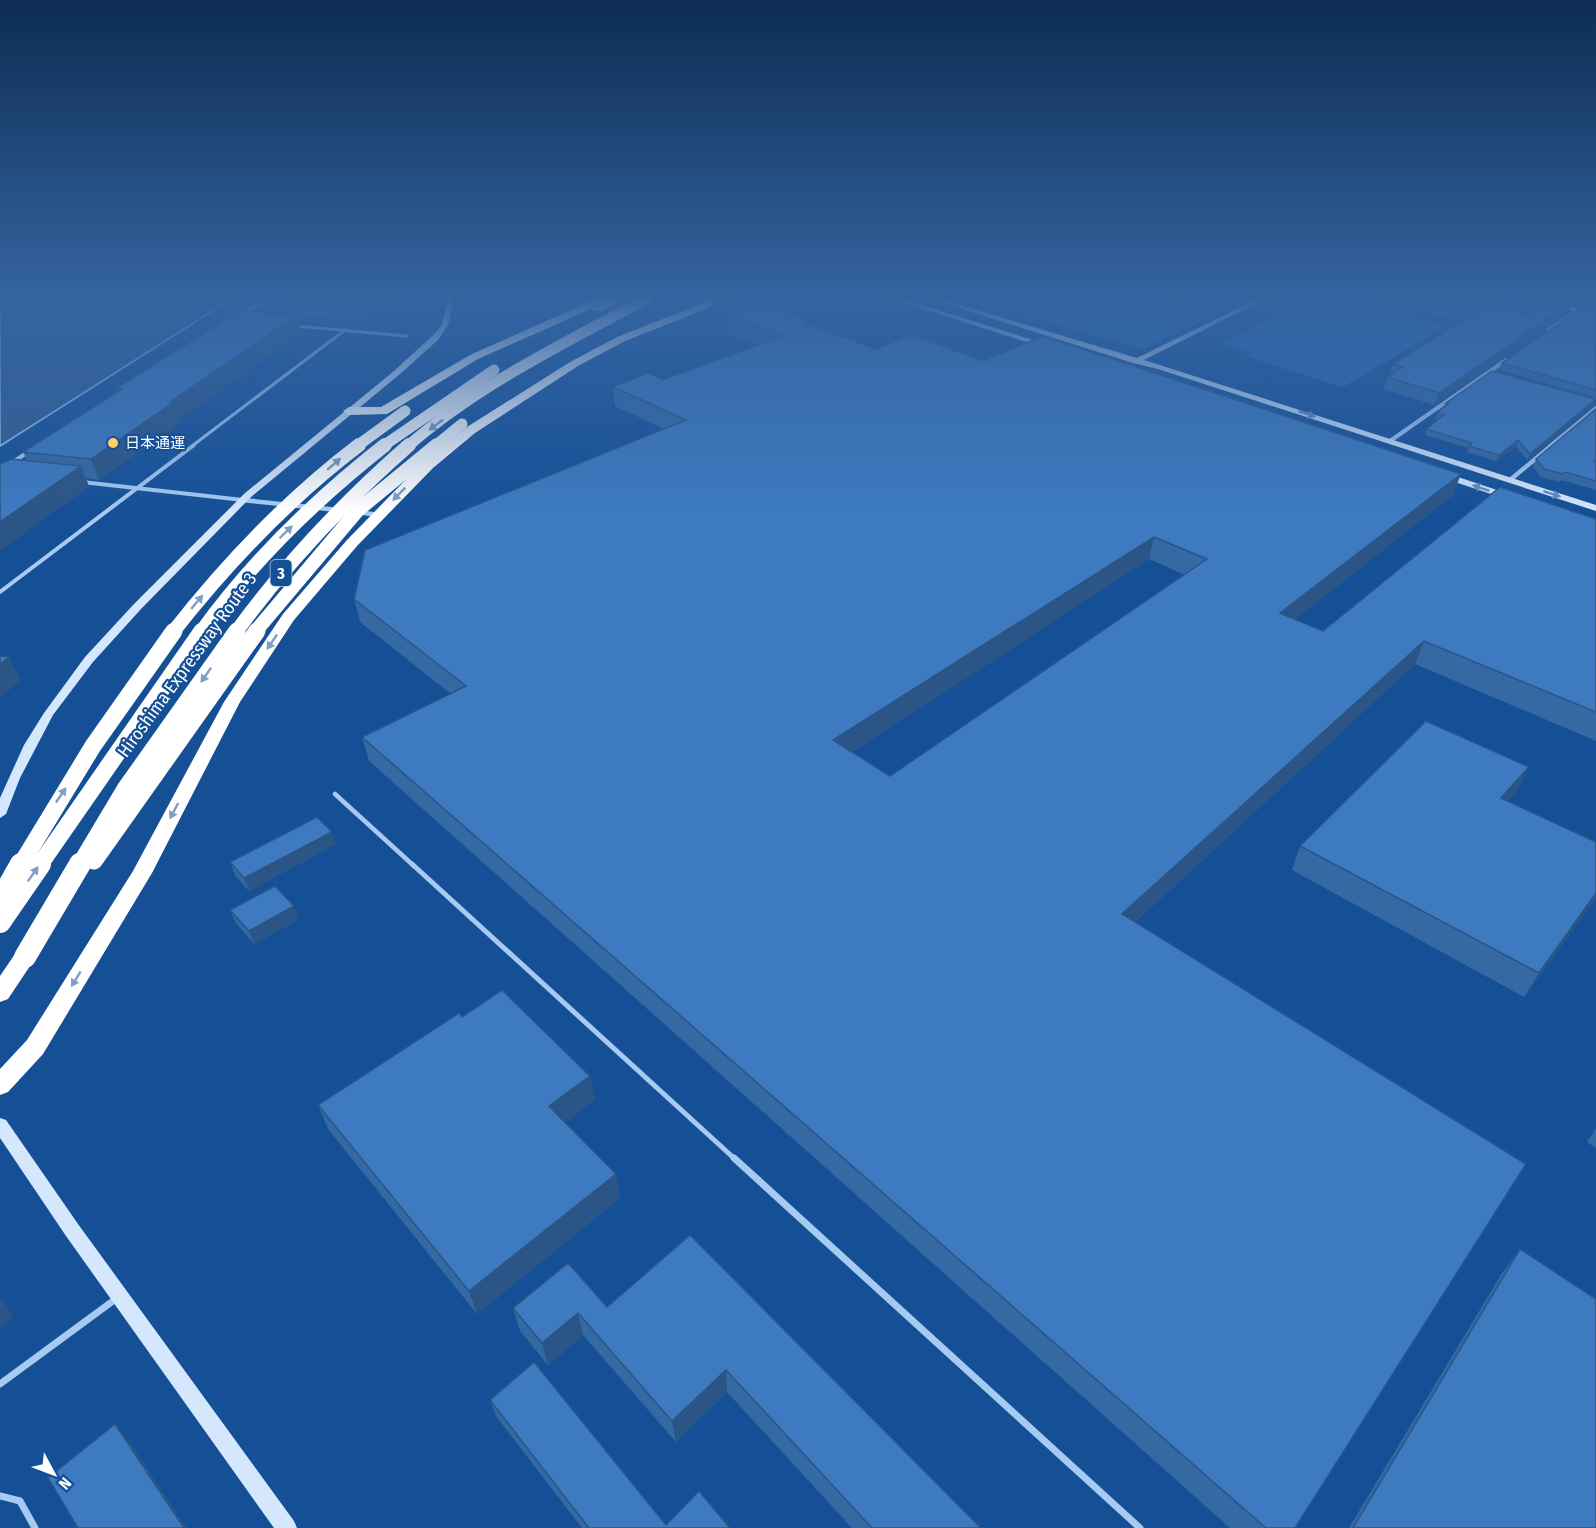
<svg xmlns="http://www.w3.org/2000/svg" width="1596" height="1528" viewBox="0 0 1596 1528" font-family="'Fira Sans Condensed','Noto Sans JP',sans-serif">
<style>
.green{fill:#286bb6}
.water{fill:#325d90;stroke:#98c6f5;stroke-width:1.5}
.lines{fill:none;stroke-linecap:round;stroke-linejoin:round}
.lane-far4{stroke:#a6caf2;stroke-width:3}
.lane-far3{stroke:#a6caf2;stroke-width:4}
.lane-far2{stroke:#a6caf2;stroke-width:4.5}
.lane-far1{stroke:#a6caf2;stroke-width:5}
.lane{stroke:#a6caf2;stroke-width:7}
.street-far1{stroke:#a6caf2;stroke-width:4}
.street{stroke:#a6caf2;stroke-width:4.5}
.secondary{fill:#d5e7fc;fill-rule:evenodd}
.highway{fill:#fff;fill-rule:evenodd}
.highway-bridge-far3{stroke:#fff;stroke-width:11}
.highway-bridge-far2{stroke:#fff;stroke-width:14}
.highway-bridge-far1{stroke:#fff;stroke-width:17}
.highway-bridge{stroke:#fff;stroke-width:22}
.wall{fill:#3469a4;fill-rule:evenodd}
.shaded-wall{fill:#2b5586}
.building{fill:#3d7abf;stroke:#2b5586;stroke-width:1.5;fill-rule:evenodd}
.oneway{fill:#628cbf}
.oneway2{fill:#7e9fc6}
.poi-dot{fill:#ffd067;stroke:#155097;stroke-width:2}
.labels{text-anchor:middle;stroke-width:4.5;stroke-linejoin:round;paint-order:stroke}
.far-poi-label{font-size:15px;fill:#fff;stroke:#155097;text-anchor:start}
.shield{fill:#155097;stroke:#b9cae0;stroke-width:1.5}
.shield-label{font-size:16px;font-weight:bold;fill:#fff}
.street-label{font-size:18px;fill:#fff;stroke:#155097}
</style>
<rect width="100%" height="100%" fill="#155097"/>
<g class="green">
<path d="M962 298H1249L1142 349Z"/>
<path d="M1310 298H1345L1447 326 1343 387 1245 356 1251 353 1220 343Z"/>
</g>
<path class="water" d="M0 298H233L0 446Z"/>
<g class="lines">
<g class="lane-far4">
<path d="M709 304 726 298"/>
<path d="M242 314 268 298"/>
<path d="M296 326 407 336"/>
<path d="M192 446 345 330"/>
</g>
<g class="lane-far3">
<path d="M13 462 28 452"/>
<path d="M82 482 243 500"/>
<path d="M0 592 194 445"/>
</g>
<path class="lane-far2" d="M335 794 414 866"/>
<path class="lane-far1" d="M412 864 736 1160"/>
<g class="lane">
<path d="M734 1158 1140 1528"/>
<path d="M0 1384 117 1298"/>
<path d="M0 1496 20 1501 35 1528"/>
</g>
<g class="street-far1">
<path d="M1549 330 1578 310"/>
<path d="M1390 441 1506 360"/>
<path d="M1550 446 1596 408"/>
</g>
<g class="street">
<path d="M1510 480 1552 445"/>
<path d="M243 500 338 510"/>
<path d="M357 512 379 515"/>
</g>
<g class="secondary">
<path d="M448 298H454L448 325 438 340 400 374 251 497 141 609 93 662 53 715 20 778 6 814 0 818V798L24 745 44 713 85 657 134 604 245 493 394 371 432 336 442 325Z"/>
<path d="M889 298H899L1049 345 1042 347Z"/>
<path d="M927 298H937L1137 358 1259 298H1267L1144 360 1596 505V511L1158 369 1133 363Z"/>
<path d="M1526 298H1537L1596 313V317Z"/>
<path d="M1443 472 1512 495 1513 497 1512 499H1506L1440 477 1439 475Z"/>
<path d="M0 1118 6 1120 78 1224 294 1521 297 1528H274L66 1236 0 1138Z"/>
</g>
<g class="highway">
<path d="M598 298H611L604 302 615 298H629L601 311H593V308L478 359 387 414 349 415 343 411 349 407H381L470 355Z"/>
<path d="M706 298H716L711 307 625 341 578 366 475 433 433 468 357 546 294 620 240 702 152 873 43 1054 8 1092 0 1095V1069L27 1040 133 871 224 702 283 614 347 540 423 462 467 427 570 362 617 337 703 303Z"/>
<path d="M25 949 33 951 36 957 8 999 0 1002V976L17 951Z"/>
</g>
<g class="highway-bridge-far3">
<path d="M357 446 405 411"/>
<path d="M383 446 494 370"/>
<path d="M408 446C479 384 565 343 648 298"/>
<path d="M435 446 462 424"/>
</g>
<g class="highway-bridge-far2">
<path d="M173 632C228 562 288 499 359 445"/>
<path d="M201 632C253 560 315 500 385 445"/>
<path d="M236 632C287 562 344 502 409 445"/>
<path d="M255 632 358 510 437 445"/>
</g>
<g class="highway-bridge-far1">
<path d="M94 861 257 631"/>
<path d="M20 866 93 746 174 631"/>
<path d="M39 866 202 631"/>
<path d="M79 866 125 789 237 631"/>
</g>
<g class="highway-bridge">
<path d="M0 901 21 864"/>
<path d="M0 922 40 864"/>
<path d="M25 957 80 864"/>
</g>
</g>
<g class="wall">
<path d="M293 298H394L365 321 298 315Z"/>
<path d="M1153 298H1191L1176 305Z"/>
<path d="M1376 298H1491L1463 320 1528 315 1553 298H1596V311L1571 304 1568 312 1434 405 1383 389 1387 377 1389 375 1393 364 1461 322Z"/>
<path d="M1596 312V398L1499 370 1502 363Z"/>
<path d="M727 315 809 325 876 349 984 361 1453 495 1295 619 1323 631 1596 519V741L1415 664 1135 922 1295 1528H1230L369 761 362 737 451 694 360 622 354 599 664 429 615 406 613 387 663 380 759 345 727 333ZM1149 559 1185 575 890 776 852 752Z"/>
<path d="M301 333 180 419 181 422 99 480 86 478 89 487 27 460 23 452 118 391 117 388Z"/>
<path d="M1446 403 1594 405 1527 460 1516 446 1496 461 1467 452 1468 448 1425 435 1426 429 1439 420 1435 419 1437 413 1445 407Z"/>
<path d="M1596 409V490L1562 480 1559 482 1541 477 1533 467 1536 459Z"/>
<path d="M1517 791 1508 801 1596 842V898L1524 997 1292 870 1300 846Z"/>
<path d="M336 844 249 891 235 875 230 862Z"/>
<path d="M230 910 299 919 254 944 236 923Z"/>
<path d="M462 1017 590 1076 595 1100 565 1122 616 1174 620 1198 477 1314 328 1129 318 1105Z"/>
<path d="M1596 1128V1148L1587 1142Z"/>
<path d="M690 1235 981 1528H852L727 1392 676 1442 583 1335 548 1365 520 1331 513 1308 607 1307Z"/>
<path d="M1520 1249 1596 1528H1349L1502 1273Z"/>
<path d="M490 1400 666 1525 730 1528H582L496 1416Z"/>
</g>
<g class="shaded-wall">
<path d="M367 298H394L365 321 361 303Z"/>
<path d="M1177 298H1191L1176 305Z"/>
<path d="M1480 298H1491L1461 322 1465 310Z"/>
<path d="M1573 301 1568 312 1434 405 1439 393Z"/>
<path d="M297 315 301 333 180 419 181 422 99 480 91 459 170 402Z"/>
<path d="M1596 399 1594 405 1527 460 1530 454Z"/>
<path d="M1518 440 1516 446 1496 461 1499 455Z"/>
<path d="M81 466 89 487 0 551V522Z"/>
<path d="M1461 474 1453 495 1274 636 1280 613Z"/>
<path d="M1154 537 1149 559 833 765V740Z"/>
<path d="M1424 641 1415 664 1116 939 1122 914Z"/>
<path d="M9 657 21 680 0 698V664Z"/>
<path d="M1529 767 1517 791 1489 822 1501 798Z"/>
<path d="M332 832 336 844 249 891 244 878Z"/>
<path d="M1596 893V898L1524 997 1539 973Z"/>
<path d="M294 906 299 919 254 944 249 931Z"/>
<path d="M590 1076 595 1100 555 1130 549 1106Z"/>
<path d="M616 1174 620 1198 477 1314 469 1291Z"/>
<path d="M0 1296 14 1318 0 1328Z"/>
<path d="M578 1313 583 1335 548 1365 542 1343Z"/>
<path d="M726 1370 727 1392 676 1442 672 1421Z"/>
<path d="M115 1424 129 1441 187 1528H184Z"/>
</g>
<g class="building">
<path d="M302 298H367L361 303Z"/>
<path d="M1422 298H1480L1465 310Z"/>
<path d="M1553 298H1562L1573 301 1439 393 1387 377 1403 367 1393 364 1488 305 1528 315Z"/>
<path d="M1575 298H1596V303Z"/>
<path d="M761 303 809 320 803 323 876 349 911 335 984 361 1042 336 1461 474 1280 613 1323 631 1500 487 1596 519V712L1424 641 1122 914 1526 1164 1295 1528H1266L362 737 466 686 354 599 365 550 686 420 613 387 648 373 663 380 783 336 727 315ZM1154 537 1207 559 890 776 833 740Z"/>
<path d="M1581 308 1596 312V390L1502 363Z"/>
<path d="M239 311 297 315 170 402H174L91 459 23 452 122 389 117 388Z"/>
<path d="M1492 371 1596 399 1530 454 1518 440 1499 455 1469 446 1472 443 1426 429 1444 415 1437 413 1449 403H1446Z"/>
<path d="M1596 409V459L1594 461H1596V481L1565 472 1563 474 1544 469 1536 459Z"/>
<path d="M12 459 81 466 0 522V464Z"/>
<path d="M0 656 9 657 0 664Z"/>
<path d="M1426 721 1529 767 1501 798 1596 842V893L1539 973 1300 846Z"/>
<path d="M317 817 332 832 244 878 230 862Z"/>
<path d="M275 886 294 906 249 931 230 910Z"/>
<path d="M502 990 590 1076 549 1106 616 1174 469 1291 318 1105 459 1013 462 1017Z"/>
<path d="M690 1235 981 1528H872L726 1370 672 1421 578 1313 542 1343 513 1308 568 1263 607 1307Z"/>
<path d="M1520 1249 1596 1299V1528H1353Z"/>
<path d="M534 1362 666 1525 699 1491 730 1528H589L490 1400Z"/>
<path d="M115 1424 184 1528H78L48 1478Z"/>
</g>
<defs><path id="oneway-solid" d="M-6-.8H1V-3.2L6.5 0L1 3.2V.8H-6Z" transform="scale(1.5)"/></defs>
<g class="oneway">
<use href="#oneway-solid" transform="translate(1307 414) rotate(18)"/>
<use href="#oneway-solid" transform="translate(1481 488) rotate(-162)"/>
<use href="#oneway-solid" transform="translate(1552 494) rotate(18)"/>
</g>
<g class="oneway2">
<use href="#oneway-solid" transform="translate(436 425) rotate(143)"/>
<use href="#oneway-solid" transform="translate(334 464) rotate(-41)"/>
<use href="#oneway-solid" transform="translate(399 494) rotate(135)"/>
<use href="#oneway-solid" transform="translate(286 532) rotate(-44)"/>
<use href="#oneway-solid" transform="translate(197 602) rotate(-50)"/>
<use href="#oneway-solid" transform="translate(272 642) rotate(124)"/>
<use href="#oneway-solid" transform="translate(206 675) rotate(125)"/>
<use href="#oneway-solid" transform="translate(61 795) rotate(-56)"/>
<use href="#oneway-solid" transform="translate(174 811) rotate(118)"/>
<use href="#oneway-solid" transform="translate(33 874) rotate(-55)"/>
<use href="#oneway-solid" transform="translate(76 979) rotate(121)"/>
</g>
<linearGradient id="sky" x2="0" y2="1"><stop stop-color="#0c2c53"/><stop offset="0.58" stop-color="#3564a1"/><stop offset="1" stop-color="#3564a1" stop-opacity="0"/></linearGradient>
<rect width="1596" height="512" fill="url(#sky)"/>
<circle class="poi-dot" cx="113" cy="443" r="6"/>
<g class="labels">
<g class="far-poi-label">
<text x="125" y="448">日本通運</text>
</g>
<rect class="shield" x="270.5" y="560" width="21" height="26" rx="4.5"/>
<g class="shield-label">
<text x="281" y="579">3</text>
</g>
<g class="street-label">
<text transform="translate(187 665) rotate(-54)" y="6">Hiroshima Expressway Route 3</text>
</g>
</g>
<g transform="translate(54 1474) rotate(131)" stroke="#155097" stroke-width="4.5" paint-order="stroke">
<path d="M0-4.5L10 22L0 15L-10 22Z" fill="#ffffff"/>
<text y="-9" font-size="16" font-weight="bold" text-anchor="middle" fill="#ffffff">N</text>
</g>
</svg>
